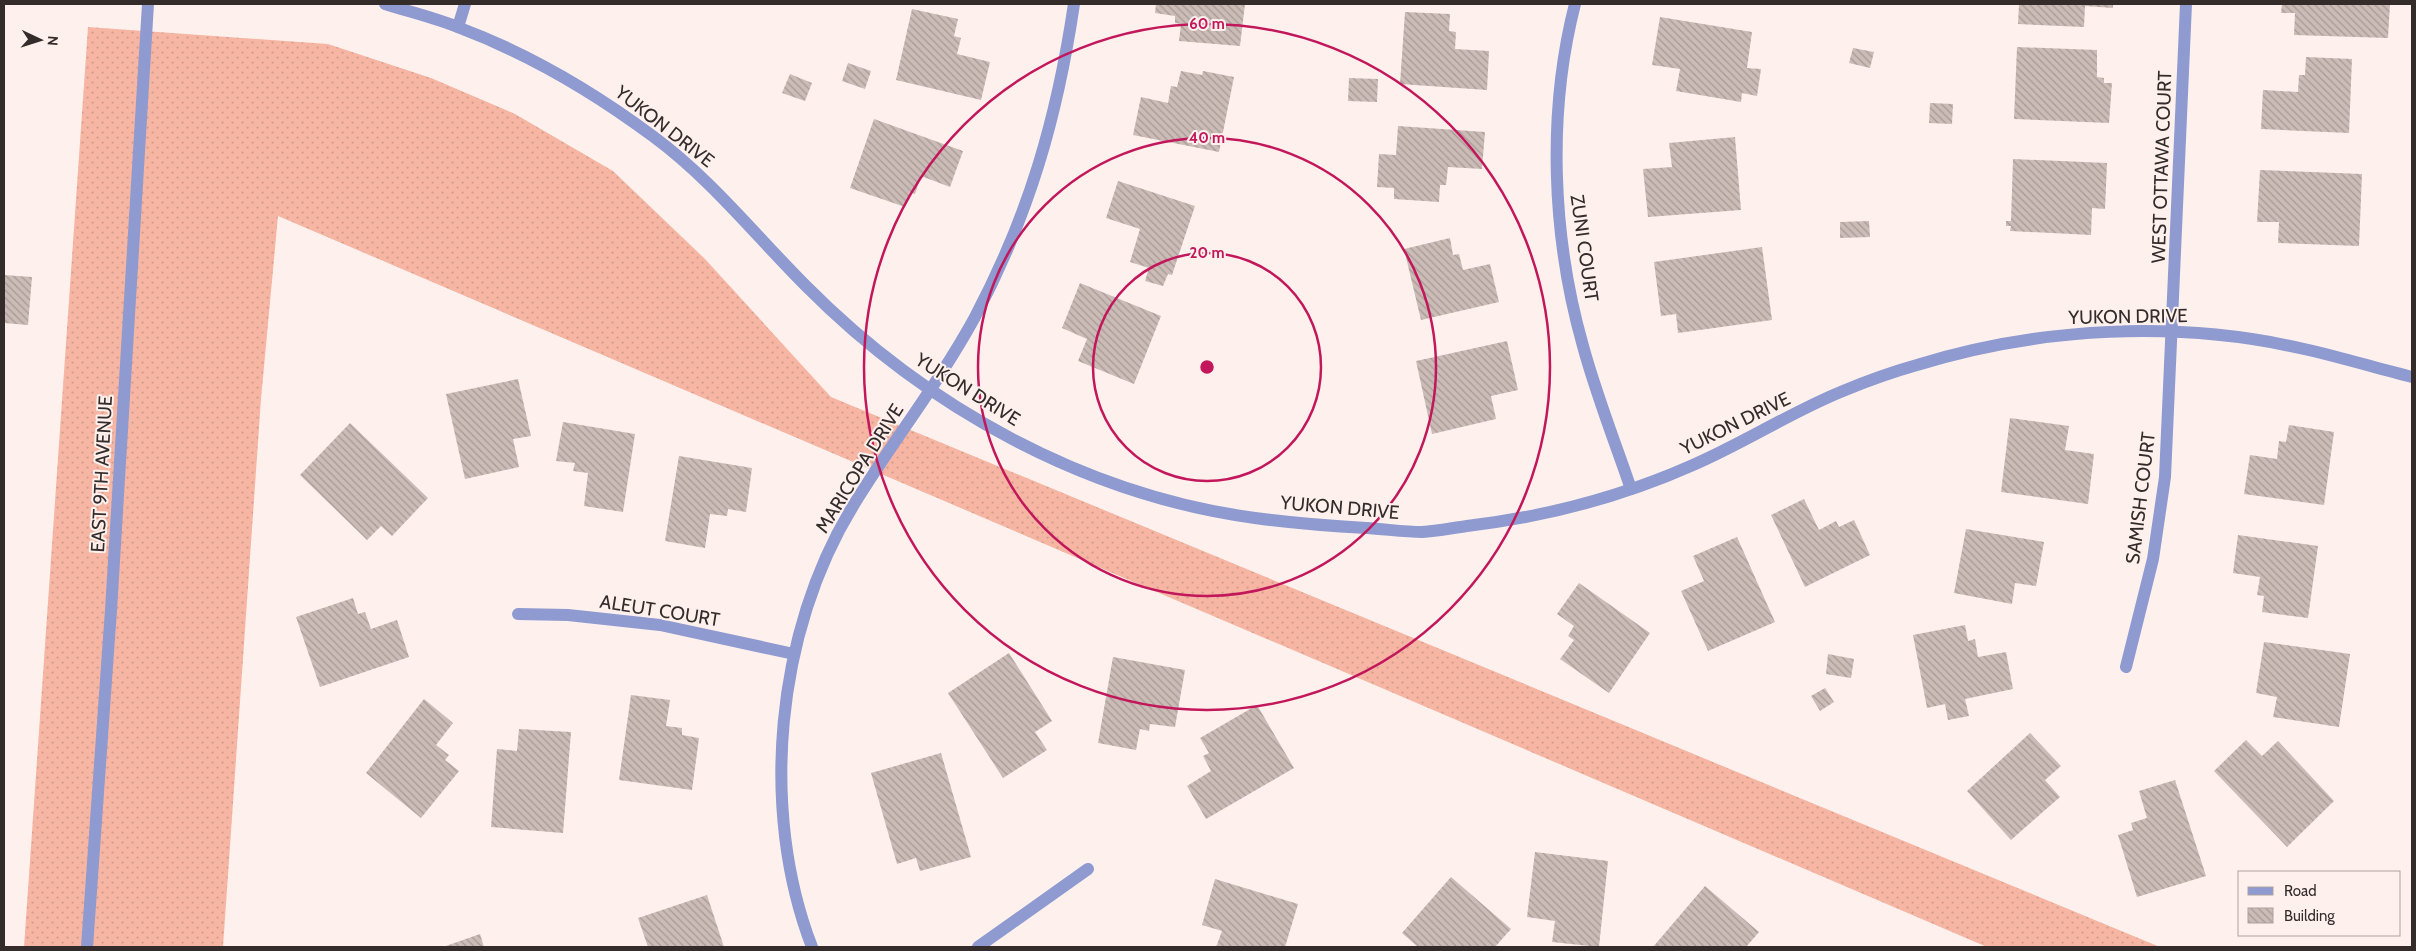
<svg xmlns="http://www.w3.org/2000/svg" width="2416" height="951" viewBox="0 0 2416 951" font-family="Cabin,sans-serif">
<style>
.grass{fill:url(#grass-dots)}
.building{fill:url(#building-back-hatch)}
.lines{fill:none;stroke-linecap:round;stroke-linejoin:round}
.minor{stroke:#8e9ad0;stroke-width:12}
.tertiary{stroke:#8e9ad0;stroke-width:12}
.ring{fill:none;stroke:#c2185b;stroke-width:2.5}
.labels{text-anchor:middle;stroke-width:4;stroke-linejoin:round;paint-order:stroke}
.street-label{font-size:19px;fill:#332c2b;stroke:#fef1ed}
.centre{fill:#c2185b;stroke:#fef1ed;stroke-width:2.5}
.ring-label{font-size:15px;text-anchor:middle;font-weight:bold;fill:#c2185b;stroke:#fef1ed;stroke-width:4;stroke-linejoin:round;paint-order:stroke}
</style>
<defs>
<pattern id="grass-dots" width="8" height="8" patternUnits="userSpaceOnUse" patternTransform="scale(1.25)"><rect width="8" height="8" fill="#f6b6a3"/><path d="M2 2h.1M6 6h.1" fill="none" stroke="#d39d8c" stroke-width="1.8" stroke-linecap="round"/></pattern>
<pattern id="building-back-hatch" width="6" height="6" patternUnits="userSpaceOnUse" patternTransform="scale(1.25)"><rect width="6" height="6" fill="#ccbcb7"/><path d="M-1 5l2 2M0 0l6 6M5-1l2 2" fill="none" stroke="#a69995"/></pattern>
</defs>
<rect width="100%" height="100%" fill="#fef1ed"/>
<path class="grass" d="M88 27 328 44 431 78 515 114 613 171 705 259 831 397 2160 947H1987L278 216 261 399 223 947H24Z"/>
<g class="building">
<path d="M1156 4H1245L1240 46 1179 41 1181 24 1175 23V16L1155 13Z"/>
<path d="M2019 4H2113V8L2085 6 2084 27 2018 24Z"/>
<path d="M2282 4H2390L2388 38 2294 35 2295 13H2281Z"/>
<path d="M912 9 958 19 954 36 961 38 957 54 990 62 981 100 896 80Z"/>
<path d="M1405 12 1450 14 1449 31 1456 32 1455 49 1489 51 1487 90 1400 84Z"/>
<path d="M1660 17 1752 32 1747 68 1761 69 1757 96 1742 93 1741 102 1676 91 1680 69 1652 65Z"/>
<path d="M2017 47 2097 50V77L2104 78V83H2112L2109 123 2014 119Z"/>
<path d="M1853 48 1874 52 1870 68 1849 63Z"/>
<path d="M2306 57 2352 59 2349 133 2261 129 2263 90 2298 92 2299 75H2305Z"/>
<path d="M848 63 871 71 865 89 842 81Z"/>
<path d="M1181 71 1202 75 1203 71 1234 77 1219 152 1133 135 1141 97 1168 103 1171 86 1177 87Z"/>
<path d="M790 74 812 83 805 101 782 93Z"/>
<path d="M1349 78 1378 79 1377 102 1348 101Z"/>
<path d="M1930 103 1953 104 1952 124 1929 123Z"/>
<path d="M874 119 963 151 950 187 921 176 915 194 910 192 905 207 850 188Z"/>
<path d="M1398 126 1485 132 1482 169 1448 167 1446 185H1440L1439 202 1394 199V188L1377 187 1379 154 1396 155Z"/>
<path d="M1735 137 1741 210 1648 217 1643 169 1672 167 1669 143Z"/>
<path d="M2013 159 2107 163 2105 209 2092 208 2091 235 2010 231 2011 226H2006V221H2011Z"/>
<path d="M2260 170 2362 174 2359 246 2278 243 2279 222H2257Z"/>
<path d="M1118 181 1195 206 1172 275 1168 274 1163 286 1145 281 1149 268 1130 262 1140 229 1106 218Z"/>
<path d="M1869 221 1870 237 1840 238V222Z"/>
<path d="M1450 238 1453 255 1459 254 1463 270 1490 264 1499 302 1421 320 1404 249Z"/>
<path d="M1762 247 1772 320 1678 333 1676 314 1661 316 1654 262Z"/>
<path d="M4 275 32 277 28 325 4 323Z"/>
<path d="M1080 283 1161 316 1134 384 1078 361 1087 339 1062 328Z"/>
<path d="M1507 341 1518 390 1491 396 1496 419 1432 434 1416 361Z"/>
<path d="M518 379 531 436 513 439 519 467 465 479 446 394Z"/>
<path d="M2010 418 2069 426 2065 450 2094 454 2088 504 2001 492Z"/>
<path d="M563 422 635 434 623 512 584 506 588 473 573 471 575 463 556 461Z"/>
<path d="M350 423 428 498 392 536 381 526 367 540 300 475Z"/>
<path d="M2289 425 2334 432 2324 505 2244 494 2250 455 2277 459 2279 441 2286 442Z"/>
<path d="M679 456 752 468 746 512 728 509 727 516 710 514 705 548 665 541Z"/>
<path d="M1804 499 1819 530 1836 521 1839 527 1854 520 1870 555 1805 587 1771 515Z"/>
<path d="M1966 529 2044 542 2036 586 2015 583 2012 604 1954 593Z"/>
<path d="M2238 535 2318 546 2308 618 2262 612 2264 596 2257 595 2260 577 2233 573Z"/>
<path d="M1737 537 1775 622 1708 651 1681 591 1704 581 1693 556Z"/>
<path d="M1579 583 1650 633 1609 693 1560 659 1574 640 1568 636 1574 626 1557 614Z"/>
<path d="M353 598 358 614 365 612 371 629 397 620 409 657 320 687 296 617Z"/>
<path d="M1965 625 1968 641 1975 639 1978 657 2006 652 2013 689 1965 699 1969 716 1948 720 1945 704 1927 708 1913 635Z"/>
<path d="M2264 642 2350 654 2339 727 2273 717 2277 697 2256 693Z"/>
<path d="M1009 653 1052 721 1035 732 1047 750 1003 778 948 693Z"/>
<path d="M1828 654 1854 659 1851 678 1826 674Z"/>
<path d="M1113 657 1185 670 1175 727 1150 724 1149 731 1140 729 1136 750 1098 743Z"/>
<path d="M1825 688 1834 702 1820 711 1811 696Z"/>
<path d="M631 695 670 700 666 726 682 728V735L699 738 692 790 619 780Z"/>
<path d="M424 699 453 723 436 745 449 755 445 760 459 771 421 818 366 773Z"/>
<path d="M1257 705 1294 768 1206 819 1187 786 1211 771 1203 756 1209 753 1200 738Z"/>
<path d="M519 729 571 732 563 833 491 827 497 749 517 751Z"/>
<path d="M2030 733 2061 766 2045 780 2060 797 2011 840 1967 791Z"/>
<path d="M2246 740 2262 756 2278 741 2334 801 2287 847 2214 771Z"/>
<path d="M941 753 971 857 920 871 916 858 897 864 871 773Z"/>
<path d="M2175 780 2206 876 2137 897 2118 835 2133 830 2131 823 2147 818 2139 791Z"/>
<path d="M1535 852 1608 861 1599 947 1552 942 1555 921 1527 917Z"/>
<path d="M1451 877 1511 929 1495 947H1418L1402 933Z"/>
<path d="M1215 879 1298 904 1285 947H1216L1222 931 1202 925Z"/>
<path d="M1705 886 1759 932 1746 947H1653Z"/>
<path d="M707 895 724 947H648L638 918Z"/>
<path d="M480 934 484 947H443Z"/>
</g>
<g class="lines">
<g class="minor">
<path d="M385 4C410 12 436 18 460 28 529 54 595 93 654 137 712 180 755 235 806 286 926 407 1085 495 1255 518 1292 523 1329 526 1366 528 1385 529 1404 532 1422 532 1437 531 1452 528 1467 526 1544 517 1621 497 1693 465 1744 443 1791 412 1843 391 1867 381 1892 372 1917 365 2040 327 2178 320 2304 349 2340 357 2376 368 2412 377"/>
<path d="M1575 4C1547 113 1552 237 1583 346 1596 394 1615 442 1631 489"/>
<path d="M458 27 465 4"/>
<path d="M518 614 568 615 660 625 794 654"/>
<path d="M2126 667 2153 559 2165 477 2186 4"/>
<path d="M812 947C759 810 776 631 853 506 892 442 939 383 975 317 1029 215 1057 118 1074 4"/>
<path d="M978 947 1088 869"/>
</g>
<path class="tertiary" d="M87 947 111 610 148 4"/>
</g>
<g class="ring">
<circle cx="1207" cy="367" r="114"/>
<circle cx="1207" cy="367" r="229"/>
<circle cx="1207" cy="367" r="343"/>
</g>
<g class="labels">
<g class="street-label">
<text transform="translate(665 126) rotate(38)" y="7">YUKON DRIVE</text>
<text transform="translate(2161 167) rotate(-88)" y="7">WEST OTTAWA COURT</text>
<text transform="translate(1585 248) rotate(82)" y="7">ZUNI COURT</text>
<text transform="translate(2128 316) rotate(-1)" y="7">YUKON DRIVE</text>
<text transform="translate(968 389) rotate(32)" y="7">YUKON DRIVE</text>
<text transform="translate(1735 423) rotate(-26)" y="7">YUKON DRIVE</text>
<text transform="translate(859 468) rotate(-58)" y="7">MARICOPA DRIVE</text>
<text transform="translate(101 474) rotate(-87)" y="7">EAST 9TH AVENUE</text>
<text transform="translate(2140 498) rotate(-83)" y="7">SAMISH COURT</text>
<text transform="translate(1340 507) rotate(5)" y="7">YUKON DRIVE</text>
<text transform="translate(660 610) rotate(9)" y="7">ALEUT COURT</text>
</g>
</g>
<circle cx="1207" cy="367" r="8" class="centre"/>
<g class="ring-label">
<text x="1207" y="29">60 m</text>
<text x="1207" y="143">40 m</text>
<text x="1207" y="258">20 m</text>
</g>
<rect width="2416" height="951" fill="none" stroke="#332c2b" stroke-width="10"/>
<rect x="2238" y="871" width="162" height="65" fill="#fef1ed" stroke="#ada29f"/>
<rect x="2248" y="887" width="25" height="8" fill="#8e9ad0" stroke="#ada29f"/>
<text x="2284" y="896" font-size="15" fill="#332c2b">Road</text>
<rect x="2248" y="908" width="25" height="15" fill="url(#building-back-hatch)" stroke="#ada29f"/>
<text x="2284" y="921" font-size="15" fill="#332c2b">Building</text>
<g transform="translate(40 40) rotate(94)" stroke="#fef1ed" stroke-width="4" paint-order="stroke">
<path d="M0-4L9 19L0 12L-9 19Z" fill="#332c2b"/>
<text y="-8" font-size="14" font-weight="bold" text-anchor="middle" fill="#332c2b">N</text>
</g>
</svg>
